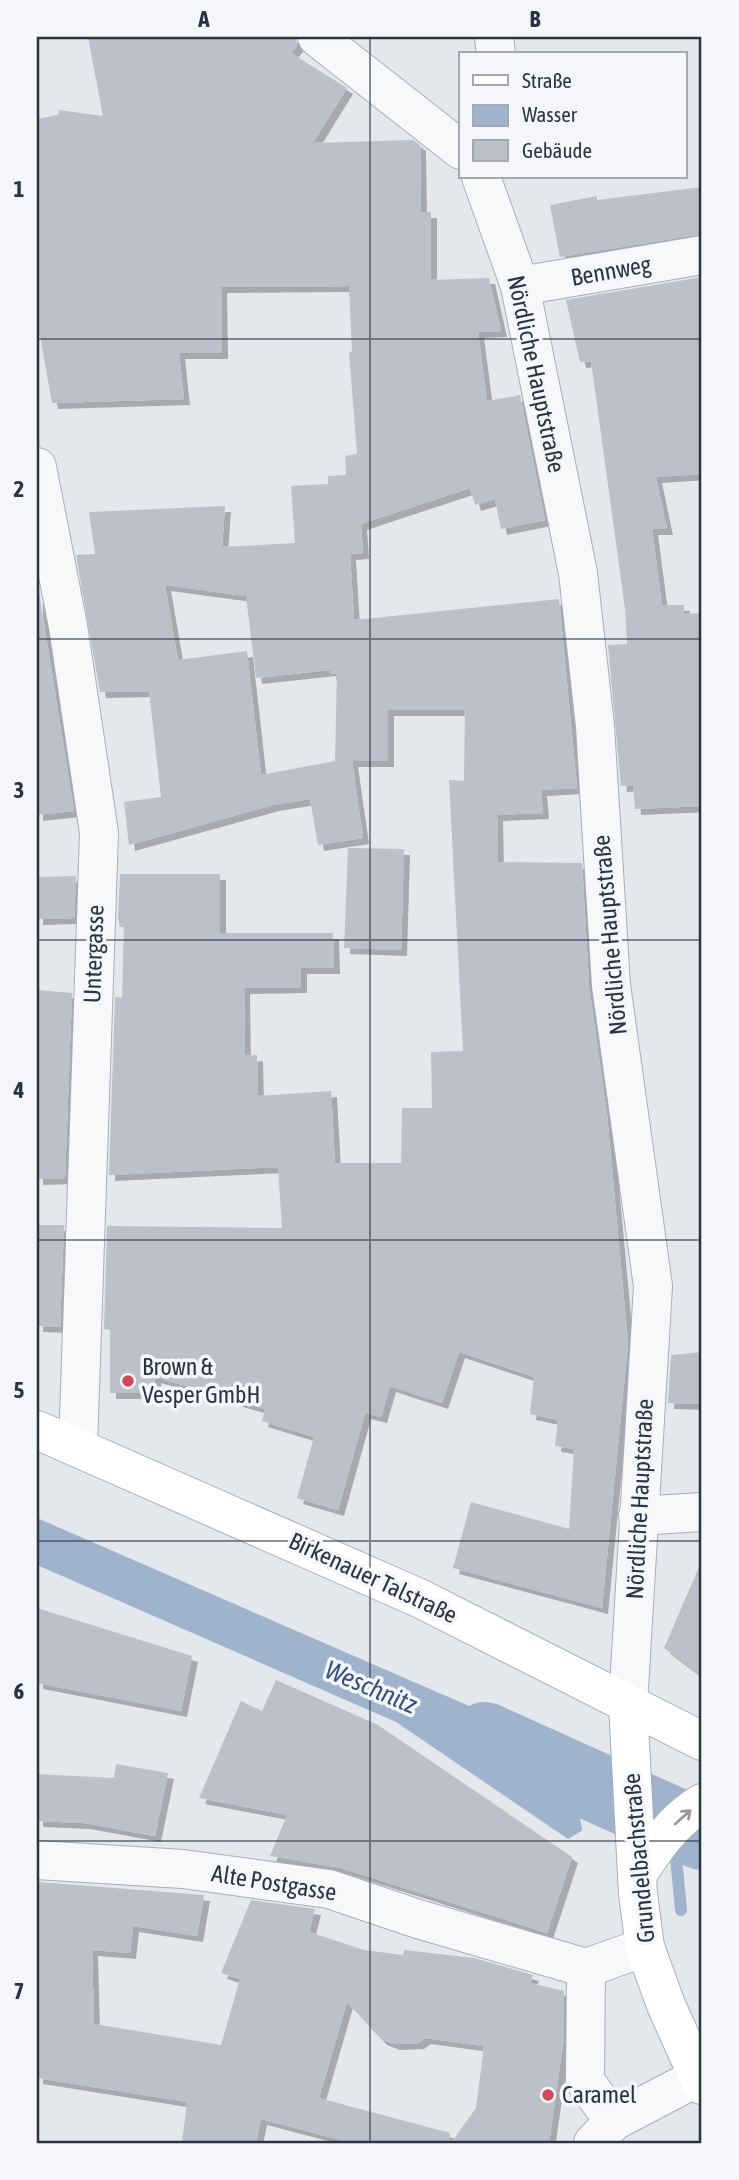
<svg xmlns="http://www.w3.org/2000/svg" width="739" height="2180" viewBox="0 0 739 2180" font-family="'Asap Condensed',sans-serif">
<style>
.water{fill:#9fb4cc}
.pier{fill:#e4e7ec}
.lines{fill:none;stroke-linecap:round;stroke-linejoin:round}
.stream{stroke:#9fb4cc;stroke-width:12}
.river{stroke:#9fb4cc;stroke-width:70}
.building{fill:#bbc0ca;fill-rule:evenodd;filter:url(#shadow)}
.street-casing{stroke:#a9aeb7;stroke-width:40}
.secondary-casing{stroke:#a9aeb7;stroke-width:40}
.street{stroke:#f7f8fa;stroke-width:38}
.secondary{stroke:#fff;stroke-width:38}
.oneway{stroke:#959aa2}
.grid{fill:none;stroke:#2b3445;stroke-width:2;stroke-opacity:0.55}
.poi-dot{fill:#d1495b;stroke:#f4f6f9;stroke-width:2.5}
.labels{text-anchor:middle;stroke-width:7;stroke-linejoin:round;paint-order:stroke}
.street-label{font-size:24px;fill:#2b3445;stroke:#f4f6f9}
.poi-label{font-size:24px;fill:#2b3445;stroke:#f4f6f9;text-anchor:start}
.water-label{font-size:26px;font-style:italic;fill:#34527a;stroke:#f4f6f9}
.neatline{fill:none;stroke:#2b3445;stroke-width:2.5}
.grid-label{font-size:23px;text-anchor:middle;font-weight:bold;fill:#2b3445}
</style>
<defs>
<filter id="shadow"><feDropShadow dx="6" dy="6" stdDeviation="0" flood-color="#0004"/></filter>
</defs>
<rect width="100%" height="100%" fill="#e4e7ec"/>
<path class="water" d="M37 1518 568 1749 583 1830 568 1839 396 1722 37 1565Z"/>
<path class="pier" d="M565 1744 571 1748 586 1829 583 1834Z"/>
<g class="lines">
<path class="stream" d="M674 1837 681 1910"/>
<path class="river" d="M485 1737 702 1835"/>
</g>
<g class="building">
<path d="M88 37H296L297 46 291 53 347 88 313 143 413 140 420 145 421 212H431V280L489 278 501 331 478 332 487 401 520 395 545 520 501 529 495 499 475 505 470 488 361 524 363 553 350 554 354 620 559 599 577 788 541 790 543 813 497 815 498 862 582 863 589 986 607 1115 628 1343 602 1608 453 1568 471 1502 569 1529 574 1449 555 1446 558 1420 530 1414 534 1377 459 1352 442 1403 390 1386 381 1417 365 1413 338 1510 297 1498 314 1437 262 1421 265 1409 155 1377V1393H110V1330L104 1329 107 1226 282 1228 278 1167 109 1175 115 997 122 998 124 927H120L118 918 120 874H220V933H333L334 968H301V987L244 988 245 1056 257 1055 258 1096 331 1091 335 1163H401L402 1108H432L431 1052 463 1051 449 780 464 781 465 710H388V761H352L363 838 318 845 310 799 273 805 129 845 124 802 161 797 149 691 100 692 76 555 95 554 89 512 225 506 222 547 295 543 291 486 328 484V476L346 475 345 456 357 454 349 352H352L349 286 221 287 222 353H179L184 399 52 403 40 336H37V119L58 115 59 110 103 116ZM165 585 246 596 256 678 330 670V674L337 673 335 761 261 775 247 651 178 660Z"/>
<path d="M702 187V234L560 257 550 205 597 196V200Z"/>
<path d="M702 277V474L656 477 667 529H652L662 605H684V614L702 613V806L635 809 633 785 621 786 608 645 627 644 625 609 591 361 580 362 566 300Z"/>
<path d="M37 580 74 811 37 815Z"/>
<path d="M348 848 404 849 401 950 344 948Z"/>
<path d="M76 876 74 918 37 919V877Z"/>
<path d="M37 990 72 993 65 1178 37 1179Z"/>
<path d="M37 1225H64L60 1327 37 1326Z"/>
<path d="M702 1352V1404L668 1403 671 1355Z"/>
<path d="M702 1560V1676L664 1648Z"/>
<path d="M37 1608 192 1656 181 1711 37 1683Z"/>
<path d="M276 1680 378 1725 572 1857 547 1933 341 1868 270 1856 287 1815 199 1798 241 1701 262 1711Z"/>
<path d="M116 1764 168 1773 155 1836 84 1823 37 1821V1774L114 1778Z"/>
<path d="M37 1882 204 1895 197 1936 133 1926 130 1953 92 1950 94 2024 221 2045 240 1979 221 1973 251 1900 315 1909 309 1932 364 1950 403 1955 404 1950 474 1958 533 1975 530 1983 564 1991V2037L549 2143H451L476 2108 484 2046 425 2038 418 2043 394 2044 381 2039 347 2002 319 2098 450 2133 449 2143H352L261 2119 256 2143H182L187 2102 37 2078Z"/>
</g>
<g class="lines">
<g class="street-casing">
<g id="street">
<path d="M317 37 461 150"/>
<path d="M494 37 496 54"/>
<path d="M481 177 520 286 578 573 595 726 611 985 653 1286 628 1705"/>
<path d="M520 286 702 255"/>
<path d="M37 467 68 626 99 833 78 1447"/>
<path d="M638 1516 702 1512"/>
<path d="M37 1860 183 1869 329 1889 418 1919 586 1968"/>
<path d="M586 1968 585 2081 614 2121"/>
<path d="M586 1968 645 1947"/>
<path d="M593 2143 614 2121 698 2077"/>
</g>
</g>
<g class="secondary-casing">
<g id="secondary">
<path d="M37 1430 419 1598 702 1741"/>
<path d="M628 1705 638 1894 645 1947 666 2005 702 2085"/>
<path d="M637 1875C656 1846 673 1821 702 1803"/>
</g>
</g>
<use href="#street" class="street"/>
<use href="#secondary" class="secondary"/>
</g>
<defs><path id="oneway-shaft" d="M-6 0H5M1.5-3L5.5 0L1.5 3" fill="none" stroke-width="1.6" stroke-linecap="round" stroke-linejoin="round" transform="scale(1.75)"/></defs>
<use class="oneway" href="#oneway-shaft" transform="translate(683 1817) rotate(-42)"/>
<path class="grid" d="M370 37V2143M37 339H702M37 639H702M37 940H702M37 1240H702M37 1541H702M37 1841H702"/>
<g class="poi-dot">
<circle cx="128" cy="1381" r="7"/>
<circle cx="548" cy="2095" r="7"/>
</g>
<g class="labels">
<g class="street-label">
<text transform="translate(611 271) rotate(-10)" y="8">Bennweg</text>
<text transform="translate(536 374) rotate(78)" y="8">Nördliche Hauptstraße</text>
<text transform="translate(610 935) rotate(-95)" y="8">Nördliche Hauptstraße</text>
<text transform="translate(94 954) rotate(-88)" y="8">Untergasse</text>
<text transform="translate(640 1499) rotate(-87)" y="8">Nördliche Hauptstraße</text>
<text transform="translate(373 1578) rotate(25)" y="8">Birkenauer Talstraße</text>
<text transform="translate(639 1858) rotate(-95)" y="8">Grundelbachstraße</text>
<text transform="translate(274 1883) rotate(9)" y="8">Alte Postgasse</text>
</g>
<g class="poi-label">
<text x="142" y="1375">Brown &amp;<tspan x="142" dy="28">Vesper GmbH</tspan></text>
<text x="562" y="2103">Caramel</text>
</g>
<g class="water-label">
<text transform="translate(371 1687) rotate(23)" y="9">Weschnitz</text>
</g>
</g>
<rect width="739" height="2180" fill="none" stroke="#f4f6f9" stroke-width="77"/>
<rect x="459" y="52" width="228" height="126" fill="#f4f6f9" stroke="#a4a8b1" stroke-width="2"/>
<rect x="473" y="75" width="35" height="10" fill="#ffffff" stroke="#a4a8b1" stroke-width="2"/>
<text x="522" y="88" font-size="21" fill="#2b3445">Straße</text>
<rect x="473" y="105" width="35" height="21" fill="#9fb4cc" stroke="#a4a8b1" stroke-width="2"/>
<text x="522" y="122" font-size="21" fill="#2b3445">Wasser</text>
<rect x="473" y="140" width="35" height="21" fill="#bbc0ca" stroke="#a4a8b1" stroke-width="2"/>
<text x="522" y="158" font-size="21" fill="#2b3445">Gebäude</text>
<rect x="38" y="38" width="662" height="2104" class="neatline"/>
<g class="grid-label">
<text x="204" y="27">A</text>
<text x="535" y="27">B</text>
<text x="19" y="197">1</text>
<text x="19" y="497">2</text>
<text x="19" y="798">3</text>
<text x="19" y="1098">4</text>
<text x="19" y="1398">5</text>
<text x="19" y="1699">6</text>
<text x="19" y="1999">7</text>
</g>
</svg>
